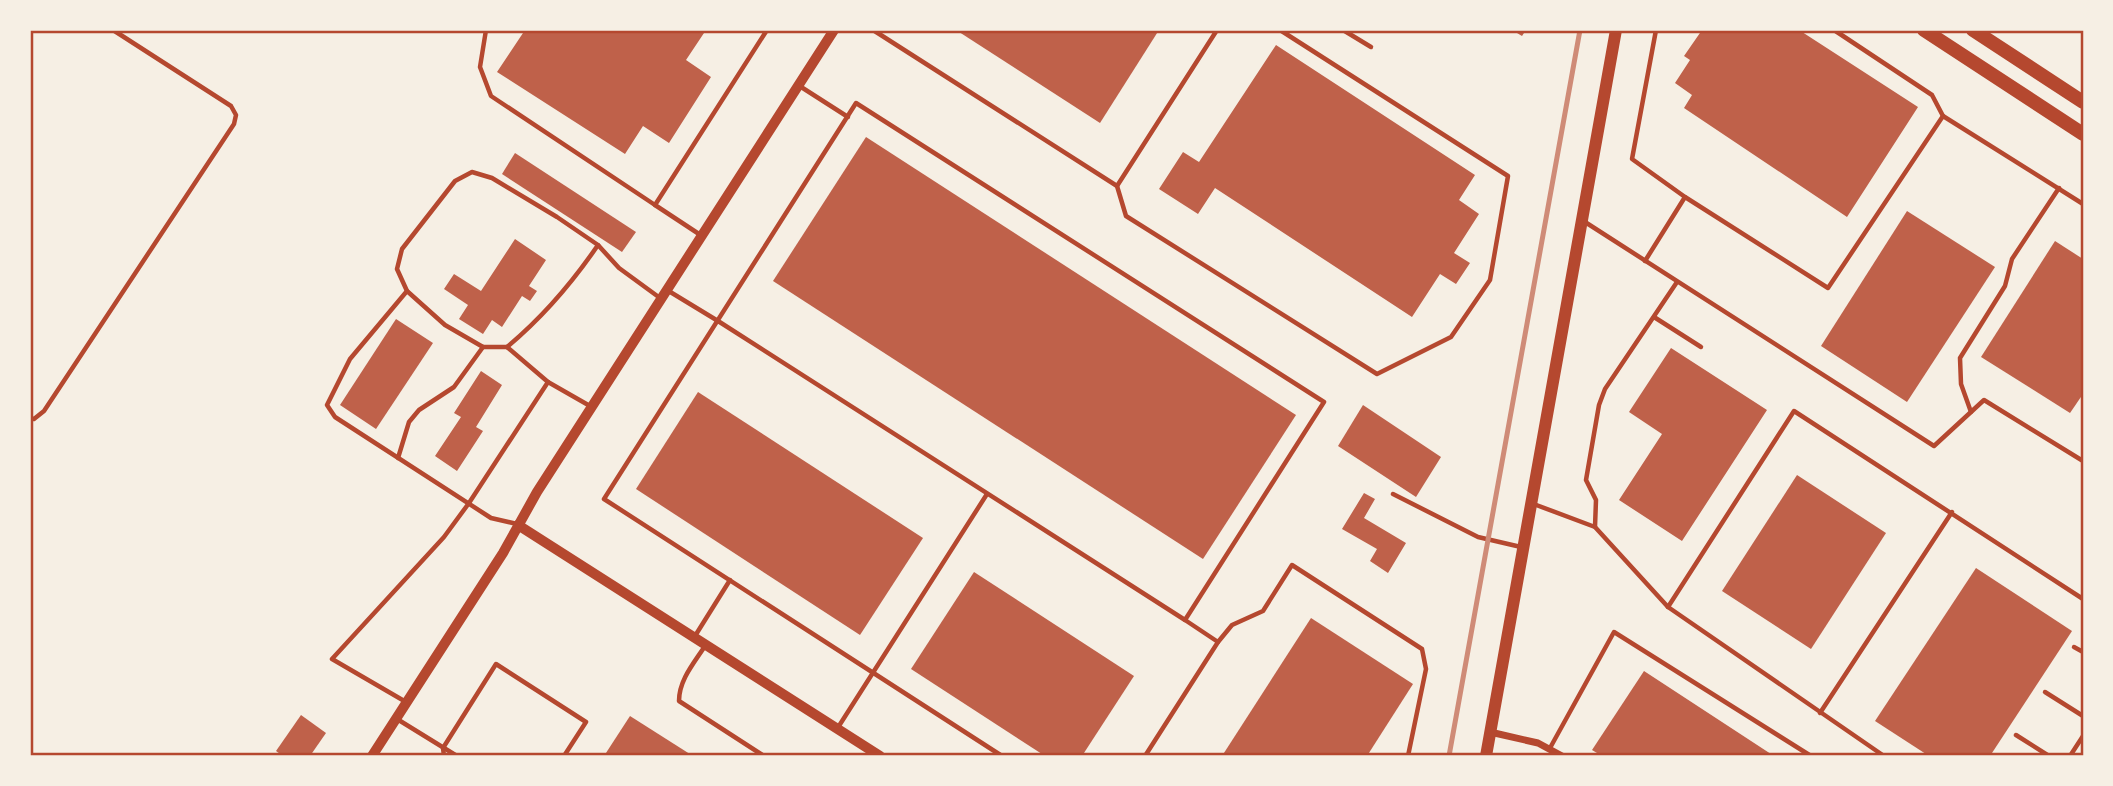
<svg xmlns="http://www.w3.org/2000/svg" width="2113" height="786" viewBox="0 0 2113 786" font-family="'Roboto Condensed',sans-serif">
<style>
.building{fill:#bf614a}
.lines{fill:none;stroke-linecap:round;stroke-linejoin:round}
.service{stroke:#b5482f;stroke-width:4.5}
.minor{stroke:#b5482f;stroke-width:7}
.tertiary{stroke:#b5482f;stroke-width:10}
.secondary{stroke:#b5482f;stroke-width:12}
.primary{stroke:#b5482f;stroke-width:14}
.rail{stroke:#cf8b77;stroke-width:5}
.neatline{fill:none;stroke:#b5482f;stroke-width:2.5}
</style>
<rect width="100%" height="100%" fill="#f6efe4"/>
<g class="building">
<path d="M525 30H706L686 60 711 77 669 143 643 126 625 154 497 72Z"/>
<path d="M956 30H1159L1100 123Z"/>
<path d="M1512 30H1526L1522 36Z"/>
<path d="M1702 30H1799L1918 107 1847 217 1684 108 1692 95 1675 83 1690 60 1684 56Z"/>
<path d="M1276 45 1475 175 1459 200 1479 214 1454 253 1470 263 1456 284 1440 274 1412 317 1215 188 1198 214 1159 189 1183 152 1199 162Z"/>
<path d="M866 137 1296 415 1203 559 773 281Z"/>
<path d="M515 153 636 232 622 252 502 174Z"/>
<path d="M1907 211 1995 267 1907 402 1821 346Z"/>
<path d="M515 239 546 260 529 286 537 291 530 301 522 296 502 327 492 320 483 334 459 319 468 305 444 289 454 274 481 291Z"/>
<path d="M2055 241 2083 259V394L2070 413 1981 357Z"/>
<path d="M396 319 433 343 376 429 340 405Z"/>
<path d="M1671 348 1767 410 1682 541 1619 500 1662 434 1629 412Z"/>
<path d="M481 371 502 385 476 427 483 431 457 471 435 456 461 417 454 413Z"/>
<path d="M698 392 923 538 860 635 636 489Z"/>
<path d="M1363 405 1441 457 1416 497 1338 446Z"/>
<path d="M1797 475 1886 533 1811 649 1722 591Z"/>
<path d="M1364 493 1375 499 1364 518 1406 543 1388 573 1370 561 1377 549 1342 529Z"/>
<path d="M1976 568 2072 631 1990 756H1929L1875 721Z"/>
<path d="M974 572 1134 676 1082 756H1045L911 669Z"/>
<path d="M1311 618 1413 684 1367 756H1222Z"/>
<path d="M1644 671 1774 756H1602L1592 750Z"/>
<path d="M301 715 326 733 310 756H283L276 751Z"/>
<path d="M630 716 693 756H604Z"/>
</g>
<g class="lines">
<g class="service">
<path d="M486 30 480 67 491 96 655 205"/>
<path d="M873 30 1117 186 1126 216 1377 374 1451 337 1490 280 1508 176 1280 30"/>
<path d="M1343 30 1371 47"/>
<path d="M1656 30 1632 159 1685 197"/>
<path d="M1834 30 1932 95 1943 116"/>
<path d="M798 85 848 117"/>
<path d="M1117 186 1217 30"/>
<path d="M1585 222 1934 446 1984 400 2083 461"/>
<path d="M702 236 655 205 767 30"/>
<path d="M1645 261 1685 197 1828 288 1943 116 2083 204"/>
<path d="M667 290 718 321 1185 620 1324 402 856 103 604 499 1002 756"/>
<path d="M407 291 350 359 327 405 335 417 491 518 517 524"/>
<path d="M1654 317 1701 347"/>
<path d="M507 347C543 317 572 283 598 245"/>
<path d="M590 406 548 382 507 347H483L445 325 407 291 397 269 402 249 455 181 472 172 492 178 557 217 598 245 619 268 660 298"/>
<path d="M1971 412 1961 384 1960 358 2005 286 2012 259 2059 188"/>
<path d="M30 418 34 419 44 411 234 124 236 115 231 106 113 30"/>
<path d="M398 458 409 422 419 410 454 387 483 347"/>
<path d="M1393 494 1478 537 1521 547"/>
<path d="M1531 503 1595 527 1668 607 1884 756"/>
<path d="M1595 527 1596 500 1586 480 1599 405 1605 389 1677 282"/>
<path d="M1668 607 1794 411 2083 599"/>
<path d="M1185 620 1218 642"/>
<path d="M695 636 730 580"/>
<path d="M705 646C694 663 679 680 679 701L764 756"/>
<path d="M2074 647 2083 652"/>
<path d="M2045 692 2083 716"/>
<path d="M406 702 332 659 444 537 469 503 548 382"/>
<path d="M1820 713 1952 512"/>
<path d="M397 719 457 756"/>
<path d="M837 729 987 494"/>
<path d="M2016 735 2049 756"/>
<path d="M1550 748 1614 632 1811 756"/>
<path d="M444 756 443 748 496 664 586 722 564 756"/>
<path d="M1145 756 1218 642 1232 625 1263 611 1292 565 1422 649 1426 669 1408 756"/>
<path d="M2070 756 2083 736"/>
</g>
<path class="minor" d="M1490 732 1538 743 1562 756"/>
<g class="tertiary">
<path d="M518 525 880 756"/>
<path d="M372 756 503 553 537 492 834 30"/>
</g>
<path class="secondary" d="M1486 756 1616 30"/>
<g class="primary">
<path d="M1924 30 2083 134"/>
<path d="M1973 30 2083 102"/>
</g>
<path class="rail" d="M1449 756 1580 30"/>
</g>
<rect width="2113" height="786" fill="none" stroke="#f6efe4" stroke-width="63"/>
<rect x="32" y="32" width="2050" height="722" class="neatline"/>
</svg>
